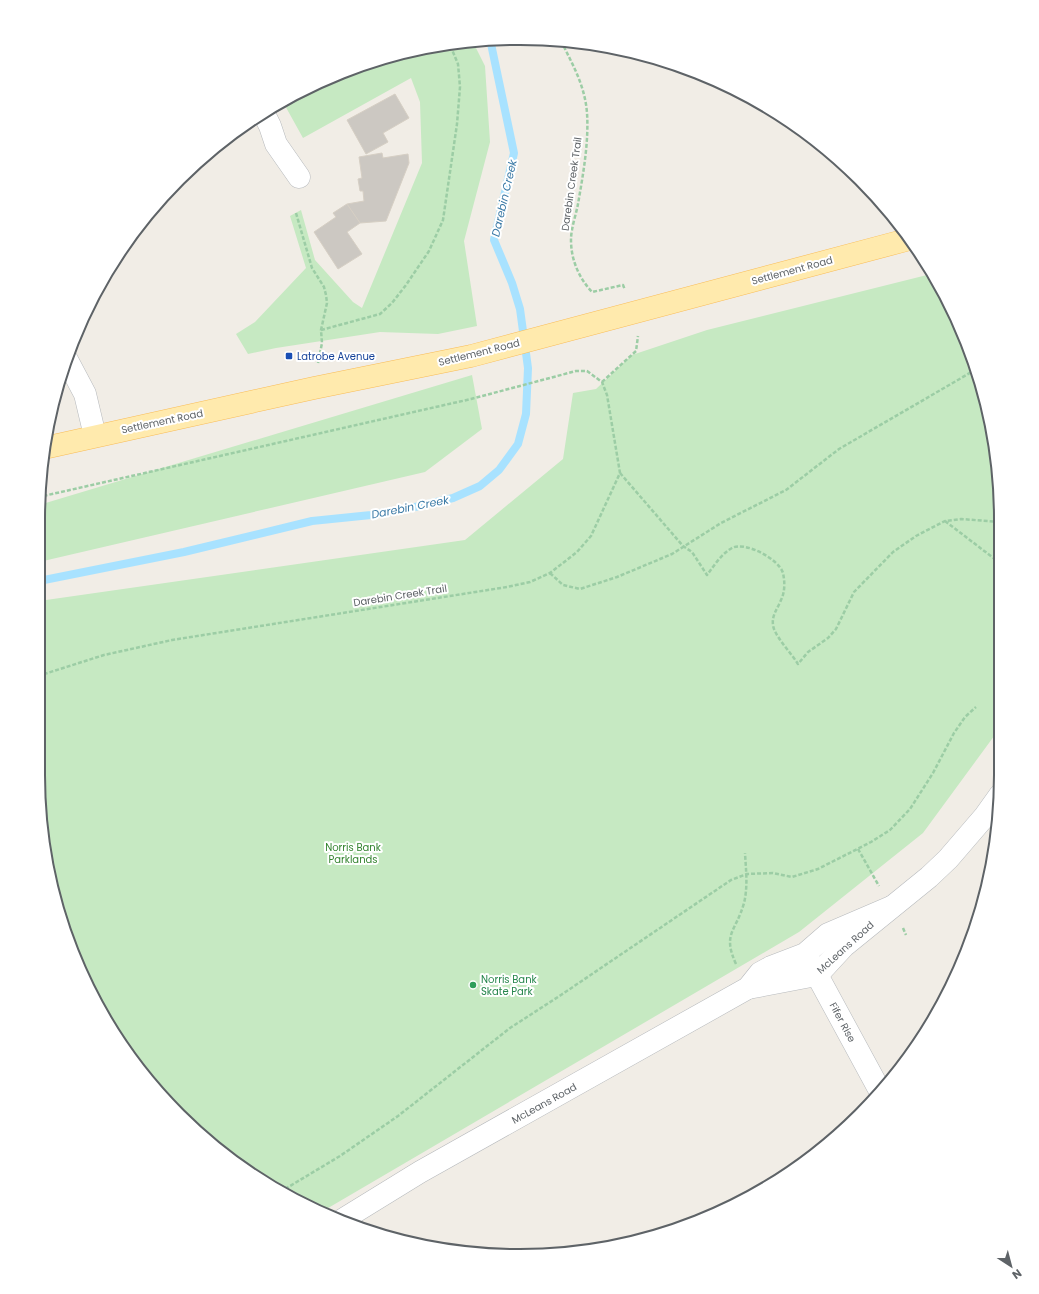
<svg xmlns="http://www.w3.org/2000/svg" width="1039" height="1294" viewBox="0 0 1039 1294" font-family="Poppins,sans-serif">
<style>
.green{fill:#c6e9c2}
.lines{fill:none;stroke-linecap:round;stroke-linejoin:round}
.stream{stroke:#a8e2ff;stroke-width:8}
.building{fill:#ccc8c2;stroke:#d6cfc4}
.minor-casing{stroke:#b7babd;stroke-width:23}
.major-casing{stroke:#f9bc57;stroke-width:23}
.path{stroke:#9ccda5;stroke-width:2.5;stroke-dasharray:4 2;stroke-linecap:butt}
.minor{stroke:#fff;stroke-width:22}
.major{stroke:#ffeaad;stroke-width:22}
.transit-dot{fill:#1a4fb4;stroke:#fff;stroke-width:1.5}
.leisure-dot{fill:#2e9e5b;stroke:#fff;stroke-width:1.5}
.labels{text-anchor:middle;stroke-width:4;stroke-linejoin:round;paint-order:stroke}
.street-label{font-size:10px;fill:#5e6367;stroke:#fff}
.transit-label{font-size:10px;fill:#164399;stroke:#fff;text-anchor:start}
.park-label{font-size:10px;fill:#348430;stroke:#fff}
.leisure-label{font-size:10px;fill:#27864d;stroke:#fff;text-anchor:start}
.water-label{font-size:11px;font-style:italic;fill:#3878a5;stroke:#fff}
.rim{fill:none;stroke:#5e6367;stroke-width:2}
</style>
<rect width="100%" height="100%" fill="#f1ede6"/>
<g class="green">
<path d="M473 42 485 66 490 142 464 241 477 326 438 334 380 332 276 348 248 354 236 334 255 322 306 268 290 216 301 210 315 260 353 302 362 308 422 163 420 102 411 78 303 138 283 102 306 88 395 54Z"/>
<path d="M931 274 951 306 985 395 1000 488V728L923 833 799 932 323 1211 279 1191 179 1115 102 1015 54 899 38 774 39 601 465 540 563 459 573 393 596 389 632 355 707 330Z"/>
<path d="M472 375 482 429 425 472 39 562V505Z"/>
</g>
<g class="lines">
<path class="stream" d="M39 581 184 552 312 521 371 515 420 506 453 498 480 486 499 470 518 444 526 414 528 368 520 309 512 283 494 240 514 153 490 39"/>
</g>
<g class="building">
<path d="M395 94 409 118 383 133 388 142 366 154 347 120Z"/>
<path d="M382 153 383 158 408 154 409 163 386 221 360 223 347 204 364 201 363 191H360L358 179 362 178 359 157Z"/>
<path d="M347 204 360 223 347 232 362 254 338 269 314 232 336 217 333 213Z"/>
</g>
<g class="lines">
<g class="minor-casing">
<g id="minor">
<path d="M264 114 270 126 276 144 299 177"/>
<path d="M67 360 85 394 95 436"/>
<path d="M810 962 880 1091"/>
<path d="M748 988 811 976 820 972 844 946 929 877 948 859 985 816 1000 795"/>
<path d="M342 1220 420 1172 748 988 760 973 771 967 805 954 828 934 891 907"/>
</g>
</g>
<g class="major-casing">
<path id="major" d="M44 448 314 388 471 356 910 239"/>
</g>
<g class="path">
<path d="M561 41C573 65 585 86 587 113 589 142 583 175 578 204 576 215 571 228 571 240 571 260 579 278 592 292L623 285 625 290"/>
<path d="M296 213 312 268 324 287 326 295 327 303 321 330 322 343 318 363"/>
<path d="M321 330 380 314 392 303 406 285 429 251 443 220 457 124 460 87 458 64 450 45"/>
<path d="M602 382 636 351 638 336"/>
<path d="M620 473 683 546 692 552 707 575C714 566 721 554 732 548 745 541 779 559 783 573 785 582 785 592 781 600 777 610 770 617 774 629 779 641 791 653 798 664L808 652 828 638 836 629 854 592 893 552 916 536 945 521 961 519 1000 522"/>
<path d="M945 521 1000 563"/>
<path d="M550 573 563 585 580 589 617 577 672 554 721 523 786 490 839 449 975 370"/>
<path d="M38 676 104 655 172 640 507 587 530 582 550 573 577 552 591 536 620 473 607 395 602 382 587 371H576L471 399 39 497"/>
<path d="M858 849 879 886"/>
<path d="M903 928 906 935"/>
<path d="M736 964C722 933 736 932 744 903 748 887 746 870 745 853"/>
<path d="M280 1192 340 1156 398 1116 510 1028 561 995 731 880 747 874 773 873 792 877 818 869 871 842 890 830 910 809 933 773 954 733 965 717 976 707"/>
</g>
<use href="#minor" class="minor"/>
<use href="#major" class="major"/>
</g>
<rect class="transit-dot" x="285" y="352" width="8" height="8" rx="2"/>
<circle class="leisure-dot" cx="473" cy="985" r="4"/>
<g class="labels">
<g class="street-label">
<text transform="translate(571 184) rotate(-82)" y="4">Darebin Creek Trail</text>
<text transform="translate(792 270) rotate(-15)" y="4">Settlement Road</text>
<text transform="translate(479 352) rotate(-14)" y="4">Settlement Road</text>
<text transform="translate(162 421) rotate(-12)" y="4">Settlement Road</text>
<text transform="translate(400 595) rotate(-9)" y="4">Darebin Creek Trail</text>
<text transform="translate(845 947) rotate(-42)" y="4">McLeans Road</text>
<text transform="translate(843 1022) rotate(62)" y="4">Fifer Rise</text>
<text transform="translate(544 1103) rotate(-29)" y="4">McLeans Road</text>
</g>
<g class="transit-label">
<text x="297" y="360">Latrobe Avenue</text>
</g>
<g class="park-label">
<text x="353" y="851">Norris Bank<tspan x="353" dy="12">Parklands</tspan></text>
</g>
<g class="leisure-label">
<text x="481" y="983">Norris Bank<tspan x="481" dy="12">Skate Park</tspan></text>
</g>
<g class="water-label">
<text transform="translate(504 198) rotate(-77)" y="4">Darebin Creek</text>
<text transform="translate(410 507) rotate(-11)" y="4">Darebin Creek</text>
</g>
</g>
<path d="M0 0H1039V1294H0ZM519 45H520A474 474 0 0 1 994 519V775A474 474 0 0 1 520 1249H519A474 474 0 0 1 45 775V519A474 474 0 0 1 519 45Z" fill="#fff" fill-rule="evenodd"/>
<path class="rim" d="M519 45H520A474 474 0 0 1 994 519V775A474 474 0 0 1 520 1249H519A474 474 0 0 1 45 775V519A474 474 0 0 1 519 45Z"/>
<g transform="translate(1011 1266) rotate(144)" stroke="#ffffff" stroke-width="3" paint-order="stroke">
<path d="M0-3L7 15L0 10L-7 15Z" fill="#5e6367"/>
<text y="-6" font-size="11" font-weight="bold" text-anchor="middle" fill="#5e6367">N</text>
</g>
</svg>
